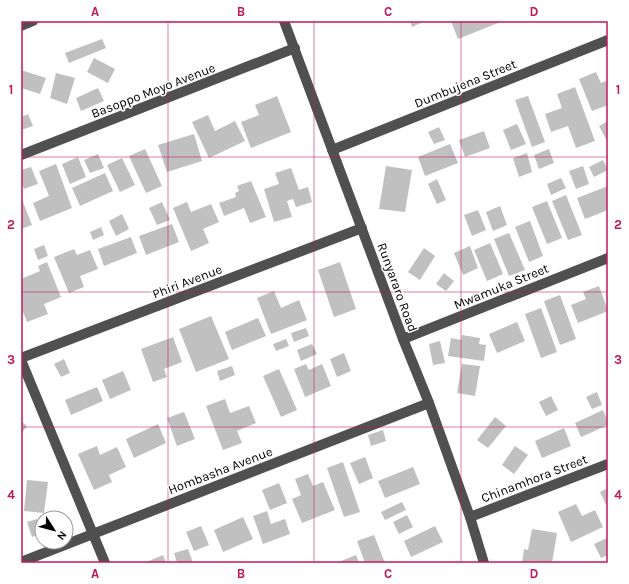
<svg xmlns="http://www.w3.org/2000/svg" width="629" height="584" viewBox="0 0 629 584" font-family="Karla,sans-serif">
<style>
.building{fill:#c0c0c0}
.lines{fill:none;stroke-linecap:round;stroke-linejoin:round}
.minor{stroke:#505050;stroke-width:10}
.grid{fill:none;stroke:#c2185b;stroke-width:1;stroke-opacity:0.55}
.labels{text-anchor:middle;stroke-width:3;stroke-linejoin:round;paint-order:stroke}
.street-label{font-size:13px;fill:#000;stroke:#fff}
.neatline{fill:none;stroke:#c2185b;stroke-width:1.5}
.grid-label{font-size:13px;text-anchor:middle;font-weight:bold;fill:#c2185b}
</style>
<rect width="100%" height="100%" fill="#fff"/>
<g class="building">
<path d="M410 21H425L412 27Z"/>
<path d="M451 21H503L458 39Z"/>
<path d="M102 39 106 48 69 63 65 53Z"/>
<path d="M94 58 115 69 108 83 87 72Z"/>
<path d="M21 70 46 78 40 94 21 88Z"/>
<path d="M596 72 601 83 608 80V105L592 111 579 79Z"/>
<path d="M56 73 75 78 67 104 50 98Z"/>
<path d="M575 87 595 141 576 148 568 126 551 132 545 114 562 108 557 94Z"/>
<path d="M98 88 104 101 81 111 76 98Z"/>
<path d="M277 96 291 132 251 148 241 122 259 115 255 105Z"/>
<path d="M528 96 545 142 532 147 515 100Z"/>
<path d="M28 114 33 126 21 130V117Z"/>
<path d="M208 115 215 131 235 121 245 141 209 158 192 122Z"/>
<path d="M608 121V143L599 126Z"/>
<path d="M517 124 526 144 511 150 503 130Z"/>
<path d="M439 127 445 140 434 144 428 132Z"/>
<path d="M484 131 490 148 465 157 459 140Z"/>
<path d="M194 134 202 161 167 172 158 145Z"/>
<path d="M450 144 458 163 425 176 418 157Z"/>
<path d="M145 149 162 186 146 193 129 156Z"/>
<path d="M549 149 554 163 539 169 534 155Z"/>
<path d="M527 153 532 172 519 177 513 158Z"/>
<path d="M98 154 104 168 90 173 84 160Z"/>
<path d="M78 157 86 177 70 184 62 164Z"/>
<path d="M122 158 135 185 120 192 107 165Z"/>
<path d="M603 160 608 170 594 177 589 167Z"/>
<path d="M56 164 72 208 40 221 33 203 49 196 39 171Z"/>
<path d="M386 166 412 170 405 212 379 209Z"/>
<path d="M583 166 589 184 576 189 569 171Z"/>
<path d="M31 167 38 184 24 189 21 182V170Z"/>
<path d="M291 168 299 190 308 187 312 202 296 207 293 199 287 201 292 217 274 222 264 189 279 184 275 173Z"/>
<path d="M105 173 113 191 80 206 72 188Z"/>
<path d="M561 178 566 188 551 195 547 184Z"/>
<path d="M437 179 446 200 437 204 428 184Z"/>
<path d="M251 181 266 217 250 223 244 208 224 216 219 203 236 197 235 193 239 191 237 186Z"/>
<path d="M608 186V210L585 219 577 198Z"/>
<path d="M566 195 582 235 568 240 552 201Z"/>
<path d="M21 197 32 225 21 229Z"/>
<path d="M547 201 562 238 547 244 532 207Z"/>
<path d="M162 202 170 220 157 225 149 208Z"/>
<path d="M187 202 191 212 211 204 219 222 203 229 209 243 191 251 173 208Z"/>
<path d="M500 206 507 225 493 231 486 212Z"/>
<path d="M478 210 486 230 472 236 464 215Z"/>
<path d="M122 214 129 229 116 236 109 221Z"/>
<path d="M530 221 543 256 529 262 515 227Z"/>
<path d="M172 224 179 242 146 255 139 236Z"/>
<path d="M101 227 104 235 93 240 90 232Z"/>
<path d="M509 233 525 270 509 276 494 239Z"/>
<path d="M131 237 137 253 104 266 98 249Z"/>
<path d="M490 243 503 274 487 281 474 250Z"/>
<path d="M44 245 48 256 38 260 34 249Z"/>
<path d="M470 246 478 268 463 275 454 253Z"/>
<path d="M424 248 435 256 420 280 408 272Z"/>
<path d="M74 249 77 255 90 250 98 269 80 276 84 287 69 293 54 257Z"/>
<path d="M47 262 61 297 44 304 48 314 27 322 21 307V279L40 271 38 266Z"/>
<path d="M340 262 356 309 334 317 318 270Z"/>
<path d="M444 273 454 281 446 291 436 284Z"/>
<path d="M599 286 608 311 578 323 571 305 586 299 583 292Z"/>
<path d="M274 291 281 308 299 300 307 320 271 334 257 298Z"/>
<path d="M560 295 576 339 560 345 544 301Z"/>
<path d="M541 308 557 352 541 358 525 314Z"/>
<path d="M211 316 229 359 196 372 179 329Z"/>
<path d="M258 318 266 336 232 350 225 332Z"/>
<path d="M517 322 525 341 497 353 489 334Z"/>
<path d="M306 328 309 336 294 342 291 333Z"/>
<path d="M462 335 480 338 479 344 486 345 484 361 448 356 451 338 461 340Z"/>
<path d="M173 337 182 362 164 369 167 377 153 382 141 349Z"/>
<path d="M286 339 289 346 276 351 273 344Z"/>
<path d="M440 341 445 363 433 365 429 344Z"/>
<path d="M312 344 317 354 301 361 297 350Z"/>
<path d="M344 353 351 371 337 377 330 359Z"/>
<path d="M64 359 70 373 61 377 54 364Z"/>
<path d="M306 364 309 370 322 364 331 386 305 397 294 369Z"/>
<path d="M462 364 480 366 475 396 457 393Z"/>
<path d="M232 366 235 375 220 381 217 371Z"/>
<path d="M279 369 297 410 281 417 263 376Z"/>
<path d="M123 371 131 390 110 399 102 380Z"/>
<path d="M97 387 103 401 71 415 65 400Z"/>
<path d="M597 392 602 405 592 409 586 397Z"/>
<path d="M551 396 558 410 546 416 539 402Z"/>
<path d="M225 399 230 413 249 406 256 423 237 431 242 443 223 450 206 406Z"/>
<path d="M603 410 608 422V425L581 437 575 423Z"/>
<path d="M184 412 195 439 177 446 167 418Z"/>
<path d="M495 417 506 426 488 448 477 440Z"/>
<path d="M21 421 27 426 21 434Z"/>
<path d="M158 424 166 443 134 458 126 439Z"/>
<path d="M564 428 571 446 542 458 535 441Z"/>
<path d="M383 430 386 441 371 446 368 435Z"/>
<path d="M97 446 100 455 117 447 126 467 109 475 112 482 94 490 78 454Z"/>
<path d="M515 446 528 455 514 474 502 465Z"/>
<path d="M365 457 373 478 359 484 350 463Z"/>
<path d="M343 462 360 512 344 517 327 468Z"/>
<path d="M413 467 420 484 385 498 378 481Z"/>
<path d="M308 474 313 486 323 482 335 510 302 523 292 499 301 495 295 479Z"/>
<path d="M27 480 48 482 44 513 24 511Z"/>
<path d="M279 483 287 503 270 510 262 490Z"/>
<path d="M608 488V509L600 492Z"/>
<path d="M402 502 406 510 385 520 381 512Z"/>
<path d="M576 504 582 516 595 510 603 527 571 542 558 512Z"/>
<path d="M267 511 271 524 285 519 290 534 263 544 253 516Z"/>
<path d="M45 514 60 515 59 518H45Z"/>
<path d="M407 515 413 527 399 534 393 522Z"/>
<path d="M243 517 253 539 223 552 214 530Z"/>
<path d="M37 519 41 534 32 537 27 522Z"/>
<path d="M201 526 209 545 194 551 186 532Z"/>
<path d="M435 526 443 542 411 557 404 541Z"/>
<path d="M532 529 557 533 552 563H522L524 549 528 550Z"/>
<path d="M374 535 385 563H365L357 541Z"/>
<path d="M607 538 608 555 601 558 594 544Z"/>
<path d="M188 549 193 563H177L174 553Z"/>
<path d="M163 555 166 563H144Z"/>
<path d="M356 555 359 563H336Z"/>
</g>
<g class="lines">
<g class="minor">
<path d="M284 21 403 339 429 403 470 517 484 563"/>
<path d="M21 26 33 21"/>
<path d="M332 150 608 40"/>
<path d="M21 155 295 48"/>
<path d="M403 339 608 258"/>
<path d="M21 358 362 228"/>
<path d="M21 360 105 563"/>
<path d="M470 517 608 464"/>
<path d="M21 562 429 403"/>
</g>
</g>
<path class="grid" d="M168 21V563M314 21V563M461 21V563M21 157H608M21 292H608M21 427H608"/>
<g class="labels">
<g class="street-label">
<text transform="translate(465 83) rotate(-22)" y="5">Dumbujena Street</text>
<text transform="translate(153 90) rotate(-21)" y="5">Basoppo Moyo Avenue</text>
<text transform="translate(187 281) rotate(-21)" y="5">Phiri Avenue</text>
<text transform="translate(501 286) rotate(-22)" y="5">Mwamuka Street</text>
<text transform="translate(398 287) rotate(70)" y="5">Runyararo Road</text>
<text transform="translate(220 470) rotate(-21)" y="5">Hombasha Avenue</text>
<text transform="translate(534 478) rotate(-21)" y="5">Chinamhora Street</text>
</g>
</g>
<rect width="629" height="584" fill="none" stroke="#ffffff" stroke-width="44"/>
<g transform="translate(54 530) rotate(126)"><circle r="19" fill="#ffffff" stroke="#999999"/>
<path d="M0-3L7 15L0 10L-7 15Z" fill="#000000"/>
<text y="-6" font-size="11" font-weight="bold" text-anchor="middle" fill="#000000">N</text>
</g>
<rect x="22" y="22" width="585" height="540" class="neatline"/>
<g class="grid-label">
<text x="95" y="16">A</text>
<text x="241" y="16">B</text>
<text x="388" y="16">C</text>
<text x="534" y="16">D</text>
<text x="11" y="94">1</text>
<text x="618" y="94">1</text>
<text x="11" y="229">2</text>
<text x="618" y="229">2</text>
<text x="11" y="364">3</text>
<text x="618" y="364">3</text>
<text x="11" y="499">4</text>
<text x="618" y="499">4</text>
<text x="95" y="578">A</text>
<text x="241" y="578">B</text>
<text x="388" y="578">C</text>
<text x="534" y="578">D</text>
</g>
</svg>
